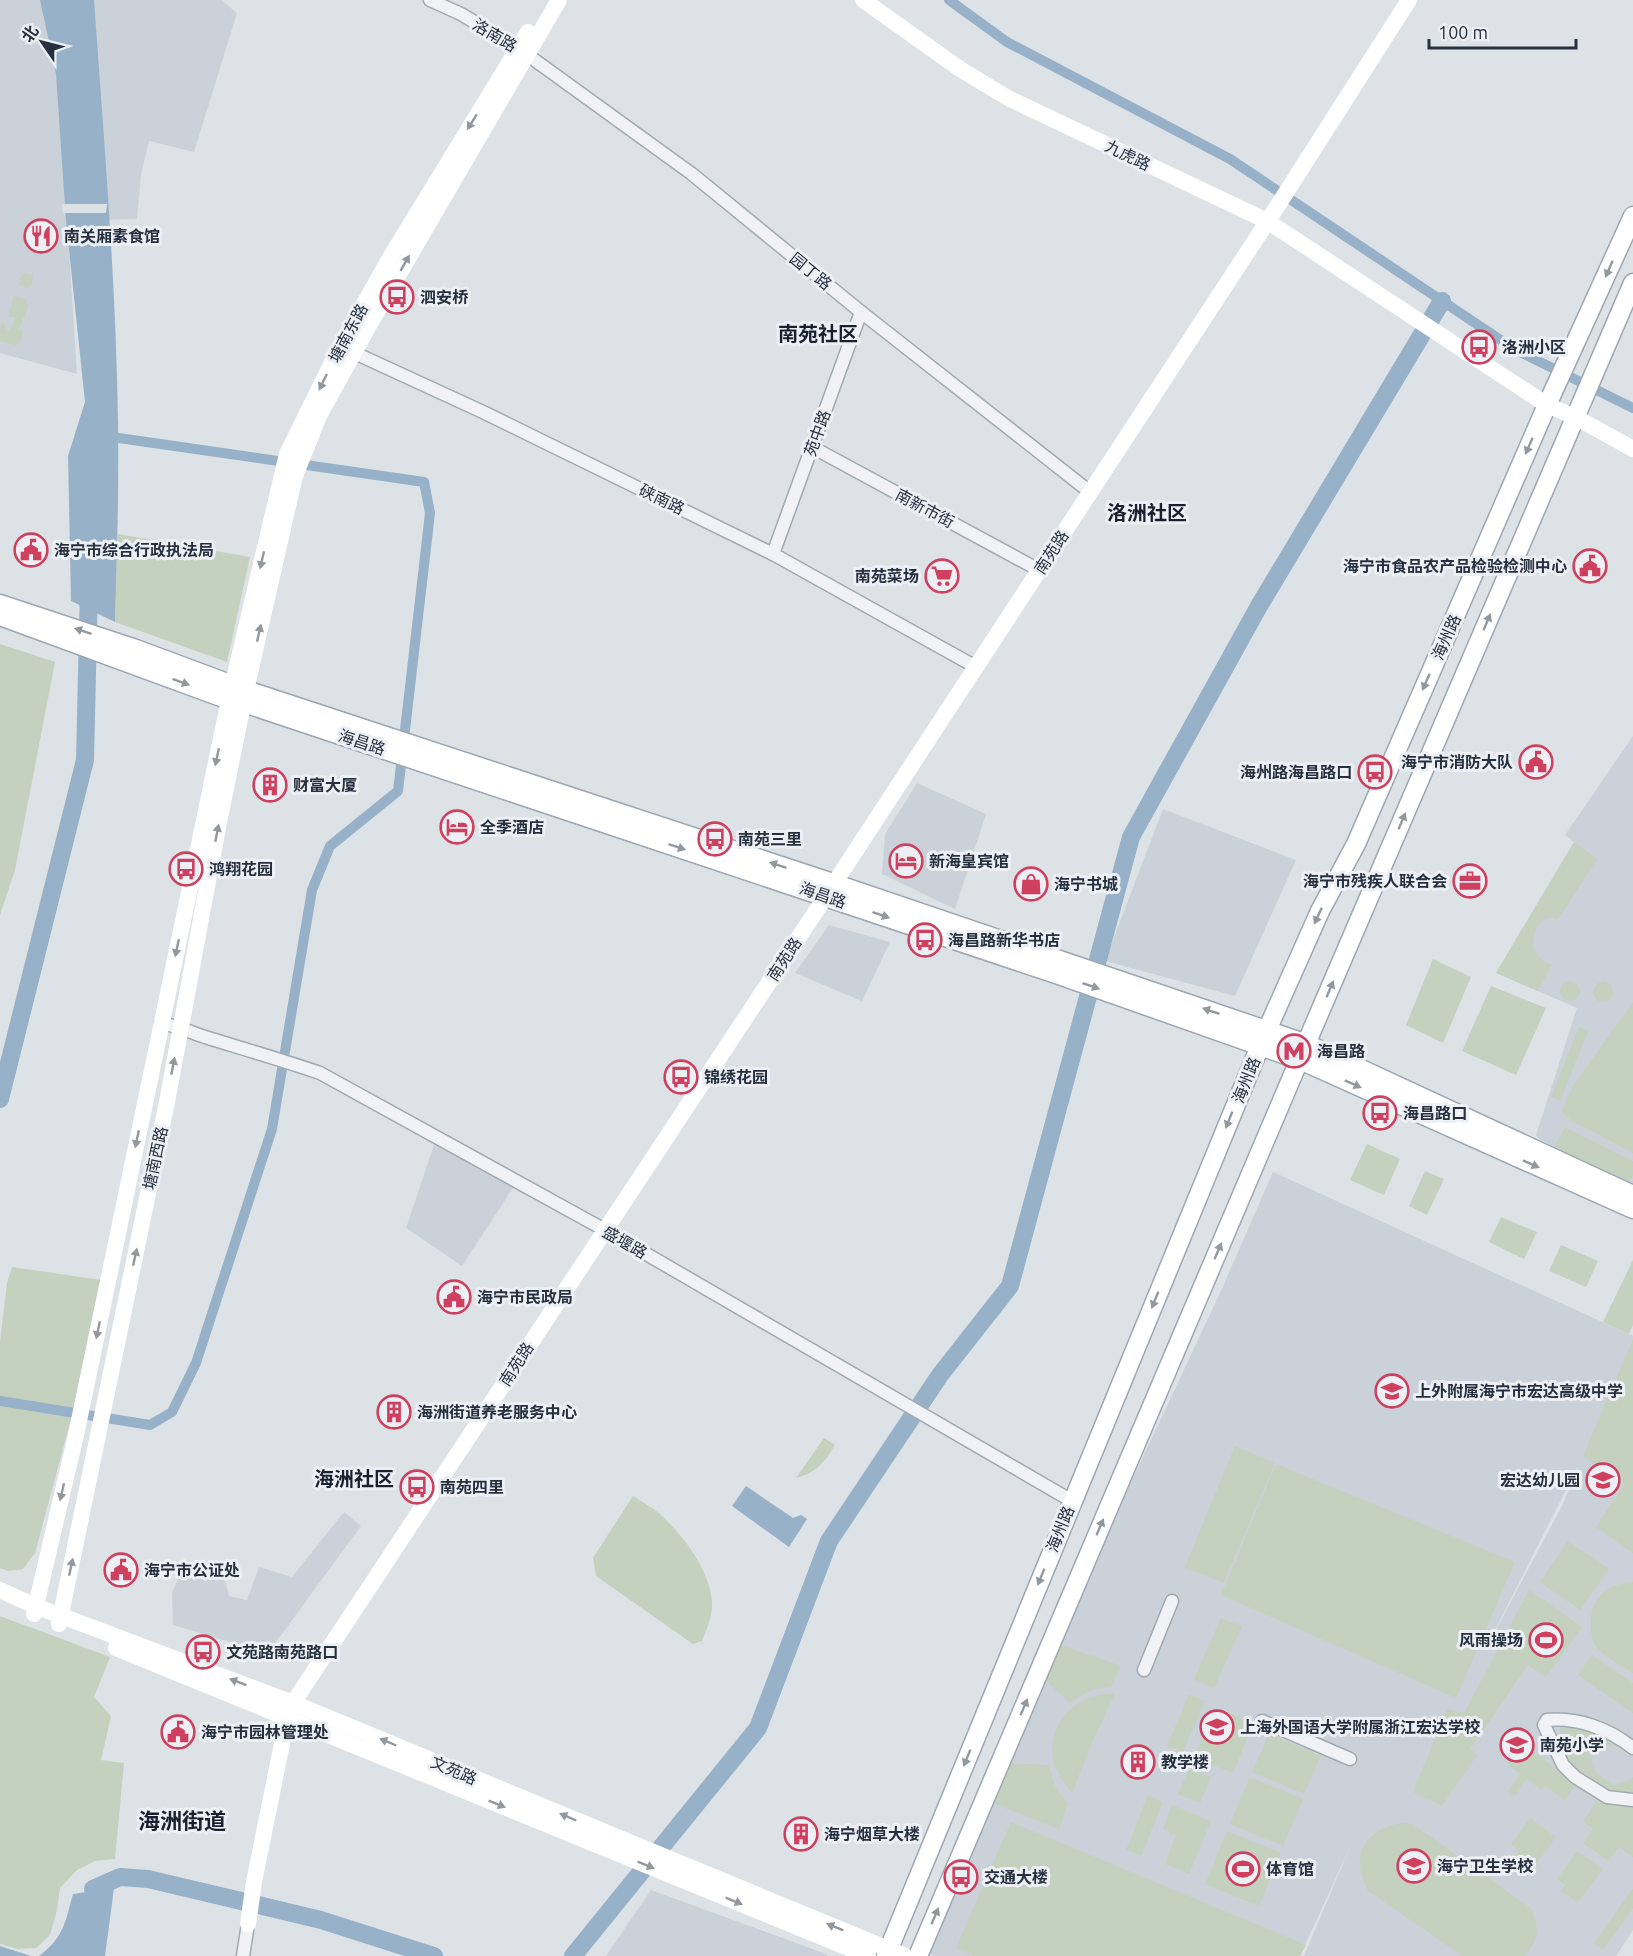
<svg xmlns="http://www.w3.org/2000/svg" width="1633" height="1956" viewBox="0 0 1633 1956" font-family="Ubuntu,'Noto Sans SC',sans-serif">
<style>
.built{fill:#cbd1d9;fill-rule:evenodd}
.green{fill:#c4d1be}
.water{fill:#97b2c8}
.pier{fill:#dde2e7}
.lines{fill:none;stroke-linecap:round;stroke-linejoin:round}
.canal{stroke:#97b2c8;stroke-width:10}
.river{stroke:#97b2c8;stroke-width:18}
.street-casing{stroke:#a2a9b1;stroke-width:15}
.primary-casing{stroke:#9ca7b3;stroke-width:21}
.street{stroke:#f0f2f5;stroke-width:12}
.secondary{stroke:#fff;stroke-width:16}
.primary{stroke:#fff;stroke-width:18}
.oneway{fill:#92989e}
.labels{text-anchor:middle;stroke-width:6;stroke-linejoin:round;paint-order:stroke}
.street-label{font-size:16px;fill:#26303e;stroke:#ecf0f5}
.poi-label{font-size:16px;font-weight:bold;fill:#26303e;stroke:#ecf0f5;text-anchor:start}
.quarter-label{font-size:20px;font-weight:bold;fill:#19212e;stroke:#ecf0f5}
.district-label{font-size:22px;font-weight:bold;fill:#19212e;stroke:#ecf0f5}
</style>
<rect width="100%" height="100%" fill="#dde2e7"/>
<g class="built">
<path d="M0 0H221L237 13 194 152 149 141 141 175 137 219 67 221 77 374 0 353Z"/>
<path d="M1633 736V1187L1539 1139 1536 1135 1577 1008 1496 973 1574 842 1565 835Z"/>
<path d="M917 783 986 814 955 909 882 874 885 834Z"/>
<path d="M1163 809 1296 860 1235 996 1105 961Z"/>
<path d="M829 925 890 942 862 1001 795 973Z"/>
<path d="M435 1142 513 1188 462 1266 406 1228Z"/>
<path d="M1273 1172 1633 1336V1930L1616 1956H1304L1350 1847 1300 1956H934L928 1953 1097 1555 1220 1293ZM1578 1468 1563 1504 1485 1650 1577 1468Z"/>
<path d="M344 1512 361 1526 268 1653 173 1625 172 1593 186 1560 222 1570 229 1596 247 1600 259 1567 292 1577Z"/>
<path d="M651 1890 826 1954 828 1956H606Z"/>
</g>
<g class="green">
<path d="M22 273 33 275 32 285H30L29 288 18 285Z"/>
<path d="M14 296 27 299 26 303 28 304 25 318H23L19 329 23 331 20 343 15 345 0 341V328L2 322 6 325 5 330H9L16 318 8 316Z"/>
<path d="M118 534 250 557 227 662 115 622Z"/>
<path d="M0 644 55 662 15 870 0 915Z"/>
<path d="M1574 842 1597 859 1561 915 1557 919C1538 913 1533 935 1533 949L1544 962 1552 965 1538 991 1496 973Z"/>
<path d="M1433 959 1471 977 1443 1043 1406 1025Z"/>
<circle cx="1570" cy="991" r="10"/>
<circle cx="1603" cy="992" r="10"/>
<path d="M1491 986 1546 1008 1516 1075 1462 1051Z"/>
<path d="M1633 1002V1153L1569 1119 1562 1111 1574 1084Z"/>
<path d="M1579 1027 1588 1031 1560 1101 1551 1097Z"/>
<path d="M1565 1127 1633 1161V1175L1628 1184 1554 1147Z"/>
<path d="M1367 1144 1400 1159 1384 1195 1350 1180Z"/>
<path d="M1425 1171 1444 1179 1427 1215 1409 1206Z"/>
<path d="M1501 1217 1537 1232 1524 1259 1489 1242Z"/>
<path d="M1561 1245 1598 1261 1586 1287 1549 1271Z"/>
<path d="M1633 1260V1325L1629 1334 1603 1322Z"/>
<path d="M12 1267 108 1281 35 1553 23 1569 8 1571 0 1568V1342L7 1283Z"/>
<path d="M1633 1339V1553L1596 1527 1624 1484 1583 1456Z"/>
<path d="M824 1438 835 1445C825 1462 816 1473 796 1478Z"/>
<path d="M1235 1446 1275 1463 1224 1583 1185 1567Z"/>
<path d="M1276 1464 1515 1562 1456 1698 1221 1595Z"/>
<path d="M633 1496C642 1502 652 1507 660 1514 683 1535 709 1569 712 1601 713 1614 707 1629 702 1641L693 1644 596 1576 593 1558Z"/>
<path d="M1568 1541 1609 1569 1580 1610 1540 1582Z"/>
<path d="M1633 1582V1673C1623 1667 1606 1658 1598 1649 1592 1643 1591 1634 1591 1627 1589 1599 1606 1584 1633 1582Z"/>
<path d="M1529 1590 1582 1627 1546 1677 1528 1665 1470 1749 1477 1755 1442 1806 1413 1792 1447 1709 1464 1713Z"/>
<path d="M0 1616 110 1657 94 1697 111 1716 101 1760 124 1763 115 1859 95 1861 77 1870 60 1888 57 1910 50 1935 36 1948 18 1949 0 1944Z"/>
<path d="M1221 1618 1242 1626 1214 1688 1194 1679Z"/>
<path d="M1059 1644 1121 1666 1111 1687 1091 1690 1070 1703 1044 1679Z"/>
<path d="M1592 1655 1633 1683V1713L1578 1675Z"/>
<path d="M1102 1694H1115L1091 1745 1072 1793C1066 1785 1059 1776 1055 1766 1044 1731 1069 1700 1102 1694Z"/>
<path d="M1189 1694 1205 1701 1183 1752 1167 1746Z"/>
<path d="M1229 1713 1253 1724 1233 1773 1194 1758 1203 1736 1217 1742Z"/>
<path d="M1572 1725 1585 1727 1623 1742 1619 1748C1604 1740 1585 1753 1594 1769 1598 1776 1607 1781 1614 1785L1627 1781 1633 1777V1796L1607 1793 1568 1767 1559 1742 1560 1729Z"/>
<path d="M1269 1734 1321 1756 1304 1794 1252 1772Z"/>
<path d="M1521 1742 1576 1784 1565 1800 1545 1786 1542 1790 1527 1779 1515 1796 1508 1791 1520 1774 1507 1764Z"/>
<path d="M1008 1763 1049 1765 1054 1784 1068 1804 1059 1829 992 1803Z"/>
<path d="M1189 1769 1211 1777 1200 1803 1178 1794Z"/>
<path d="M1250 1777 1303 1799 1283 1846 1230 1824Z"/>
<path d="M1148 1795 1163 1802 1141 1856 1126 1850Z"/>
<path d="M1597 1801 1633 1806V1857L1619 1847 1608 1861 1583 1843 1593 1829 1583 1821Z"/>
<path d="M1172 1805 1211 1821 1189 1874 1165 1864 1176 1835 1163 1829Z"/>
<path d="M1530 1818 1556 1837 1532 1870 1515 1856 1519 1850 1511 1844Z"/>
<path d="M1011 1822 1306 1945 1300 1956H973L956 1948Z"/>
<path d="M1401 1823 1413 1824 1532 1909C1539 1929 1539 1939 1525 1956H1463L1368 1891C1350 1856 1363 1830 1401 1823Z"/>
<path d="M1227 1831 1281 1853 1259 1906 1205 1884Z"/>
<path d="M1577 1851 1603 1869 1578 1903 1561 1891 1565 1885 1557 1879Z"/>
<path d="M1633 1888V1908L1603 1950 1594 1943Z"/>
</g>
<g class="water">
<path d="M40 0H94C104 141 116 281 118 422 119 489 117 556 115 622L71 601 68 456 85 402 66 221 56 74Z"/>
<path d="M746 1486 793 1518 801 1515 807 1519 789 1547 732 1506Z"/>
<path d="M114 1888 105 1956H39C64 1937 65 1923 73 1894Z"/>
<path d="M0 1946 3 1947 31 1956H0Z"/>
</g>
<path class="pier" d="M62 204H107L106 213H63Z"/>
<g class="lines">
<g class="canal">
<path d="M949 0 1007 42 1230 159 1514 349 1633 408"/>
<path d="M0 1401 150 1425 172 1412 196 1363 272 1129 312 890 330 846 398 791 430 513 424 482 105 436"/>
</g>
<g class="river">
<path d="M0 1099 85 760 89 585"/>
<path d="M93 1889 120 1877 148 1879 321 1920 434 1956"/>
<path d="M573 1956 758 1728 829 1541 940 1375 1010 1286 1131 837 1259 606 1442 301"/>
</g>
<g class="street-casing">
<g id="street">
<path d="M430 0 461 14 518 48 692 174 861 312 1090 492"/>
<path d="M346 349 483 412 773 554 976 667"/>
<path d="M812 447 1039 570"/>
<path d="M773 554 861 312"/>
<path d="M161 1023C177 1026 190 1032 205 1037 244 1049 282 1060 320 1073L605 1230 1072 1501"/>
<path d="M1144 1670 1172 1601"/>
<path d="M1262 1721 1350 1759"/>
<path d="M1633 1748C1609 1729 1578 1717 1547 1720L1544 1725 1563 1765 1575 1777 1607 1797 1633 1800"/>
<path d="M243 1956 248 1924"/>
</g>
</g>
<g class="primary-casing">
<g id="primary">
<path d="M0 604 136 649 246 690 833 883 1307 1044 1633 1195"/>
<path d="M0 616 229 700 244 703 1056 974 1300 1060 1633 1209"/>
<path d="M886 1956 1260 1046 1320 911 1356 844 1547 405 1633 216"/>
<path d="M918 1956 1312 1030 1633 283"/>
</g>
</g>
<use href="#street" class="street"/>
<g class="secondary">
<path d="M863 0 960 69 1008 98 1267 221 1547 405 1575 417 1633 449"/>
<path d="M0 1590 35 1606 293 1703 905 1956"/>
<path d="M34 1614 76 1435 229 700 287 454 340 346 391 256 528 32"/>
<path d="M59 1624 167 1102 219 822 246 690 295 476 319 416 371 322 559 0"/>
<path d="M116 1648 868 1956"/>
<path d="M248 1924 254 1882 287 1719 293 1703 826 896 1273 213 1409 0"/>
</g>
<use href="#primary" class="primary"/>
</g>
<defs><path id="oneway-solid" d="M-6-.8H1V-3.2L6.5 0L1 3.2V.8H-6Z" transform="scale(1.5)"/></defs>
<g class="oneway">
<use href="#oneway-solid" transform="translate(472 122) rotate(122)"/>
<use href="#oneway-solid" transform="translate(405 263) rotate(-60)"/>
<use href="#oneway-solid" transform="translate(1609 269) rotate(114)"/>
<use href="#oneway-solid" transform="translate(323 382) rotate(116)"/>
<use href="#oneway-solid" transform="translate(1529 446) rotate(114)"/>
<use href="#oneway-solid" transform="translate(262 560) rotate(103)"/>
<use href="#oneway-solid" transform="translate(1487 622) rotate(-67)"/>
<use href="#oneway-solid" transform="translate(83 631) rotate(-162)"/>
<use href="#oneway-solid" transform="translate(259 633) rotate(-77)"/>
<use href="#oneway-solid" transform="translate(181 682) rotate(20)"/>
<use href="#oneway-solid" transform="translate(1426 682) rotate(114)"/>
<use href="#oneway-solid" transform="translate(217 757) rotate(102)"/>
<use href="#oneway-solid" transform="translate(1402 821) rotate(-67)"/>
<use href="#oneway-solid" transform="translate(217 833) rotate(-79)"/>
<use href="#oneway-solid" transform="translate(677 847) rotate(18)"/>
<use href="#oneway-solid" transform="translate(778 865) rotate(-162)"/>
<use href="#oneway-solid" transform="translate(881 915) rotate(19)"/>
<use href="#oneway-solid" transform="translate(1318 916) rotate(115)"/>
<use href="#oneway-solid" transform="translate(177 948) rotate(102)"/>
<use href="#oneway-solid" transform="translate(1091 986) rotate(19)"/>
<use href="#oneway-solid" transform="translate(1330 989) rotate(-67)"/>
<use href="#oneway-solid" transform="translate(1211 1011) rotate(-161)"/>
<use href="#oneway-solid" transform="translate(173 1066) rotate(-79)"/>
<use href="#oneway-solid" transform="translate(1353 1084) rotate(24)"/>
<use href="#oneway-solid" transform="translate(1229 1120) rotate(112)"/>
<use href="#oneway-solid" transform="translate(137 1139) rotate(102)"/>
<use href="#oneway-solid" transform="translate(1531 1164) rotate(24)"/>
<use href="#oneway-solid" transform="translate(1218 1251) rotate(-67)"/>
<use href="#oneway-solid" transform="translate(135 1257) rotate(-78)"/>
<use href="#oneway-solid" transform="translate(1155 1300) rotate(112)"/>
<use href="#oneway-solid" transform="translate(98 1330) rotate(102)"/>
<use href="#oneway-solid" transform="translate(62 1492) rotate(103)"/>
<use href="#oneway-solid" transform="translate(1100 1527) rotate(-67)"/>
<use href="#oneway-solid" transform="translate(71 1567) rotate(-78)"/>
<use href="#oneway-solid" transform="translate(1041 1577) rotate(112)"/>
<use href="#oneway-solid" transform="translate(238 1682) rotate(-159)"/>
<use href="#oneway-solid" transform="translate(1024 1707) rotate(-67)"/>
<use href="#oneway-solid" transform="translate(388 1742) rotate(-157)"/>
<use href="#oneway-solid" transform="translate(967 1758) rotate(112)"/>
<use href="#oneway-solid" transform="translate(497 1804) rotate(22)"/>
<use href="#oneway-solid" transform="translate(568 1817) rotate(-157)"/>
<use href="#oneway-solid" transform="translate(646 1865) rotate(22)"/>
<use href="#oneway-solid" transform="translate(734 1901) rotate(22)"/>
<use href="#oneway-solid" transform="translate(935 1916) rotate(-67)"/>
<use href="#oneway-solid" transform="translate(835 1927) rotate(-158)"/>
</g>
<defs>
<g id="restaurant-ring" transform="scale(1.725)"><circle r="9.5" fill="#ecf0f5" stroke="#cf3f5e" stroke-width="1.5"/><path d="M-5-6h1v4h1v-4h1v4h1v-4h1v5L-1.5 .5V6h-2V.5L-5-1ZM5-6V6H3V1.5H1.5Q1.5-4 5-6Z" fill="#cf3f5e"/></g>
<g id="bus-ring" transform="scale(1.725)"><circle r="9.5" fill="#ecf0f5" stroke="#cf3f5e" stroke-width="1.5"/><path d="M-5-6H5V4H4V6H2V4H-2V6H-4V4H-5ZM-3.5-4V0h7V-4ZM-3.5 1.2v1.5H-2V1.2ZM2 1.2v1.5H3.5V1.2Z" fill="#cf3f5e"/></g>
<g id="civic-ring" transform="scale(1.725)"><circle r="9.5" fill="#ecf0f5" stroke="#cf3f5e" stroke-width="1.5"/><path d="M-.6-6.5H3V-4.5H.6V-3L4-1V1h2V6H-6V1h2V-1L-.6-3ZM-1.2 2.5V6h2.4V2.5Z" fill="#cf3f5e"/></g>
<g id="supermarket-ring" transform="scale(1.725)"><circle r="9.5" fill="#ecf0f5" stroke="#cf3f5e" stroke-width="1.5"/><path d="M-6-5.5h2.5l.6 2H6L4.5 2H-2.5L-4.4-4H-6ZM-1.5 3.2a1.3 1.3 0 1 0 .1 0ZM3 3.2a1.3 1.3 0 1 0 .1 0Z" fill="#cf3f5e"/></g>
<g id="building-ring" transform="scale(1.725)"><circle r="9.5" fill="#ecf0f5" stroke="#cf3f5e" stroke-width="1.5"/><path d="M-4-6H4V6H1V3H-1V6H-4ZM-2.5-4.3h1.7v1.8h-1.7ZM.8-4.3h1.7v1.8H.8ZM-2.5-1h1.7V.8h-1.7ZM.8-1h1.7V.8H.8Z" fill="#cf3f5e"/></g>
<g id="hotel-ring" transform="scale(1.725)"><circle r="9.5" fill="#ecf0f5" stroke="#cf3f5e" stroke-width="1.5"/><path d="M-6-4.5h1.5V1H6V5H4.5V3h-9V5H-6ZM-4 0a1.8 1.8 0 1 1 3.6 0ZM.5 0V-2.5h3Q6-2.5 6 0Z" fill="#cf3f5e"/></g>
<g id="office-ring" transform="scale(1.725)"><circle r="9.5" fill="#ecf0f5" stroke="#cf3f5e" stroke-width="1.5"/><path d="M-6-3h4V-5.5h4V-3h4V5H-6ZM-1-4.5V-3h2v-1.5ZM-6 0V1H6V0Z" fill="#cf3f5e"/></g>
<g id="shop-ring" transform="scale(1.725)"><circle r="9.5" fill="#ecf0f5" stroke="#cf3f5e" stroke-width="1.5"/><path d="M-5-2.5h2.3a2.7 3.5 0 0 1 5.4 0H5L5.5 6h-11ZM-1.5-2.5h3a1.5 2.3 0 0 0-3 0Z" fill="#cf3f5e"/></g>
<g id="metro-ring" transform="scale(1.725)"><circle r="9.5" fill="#ecf0f5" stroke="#cf3f5e" stroke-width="1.5"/><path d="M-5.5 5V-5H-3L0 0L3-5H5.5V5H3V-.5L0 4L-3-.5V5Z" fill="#cf3f5e"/></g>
<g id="school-ring" transform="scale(1.725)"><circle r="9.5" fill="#ecf0f5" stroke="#cf3f5e" stroke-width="1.5"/><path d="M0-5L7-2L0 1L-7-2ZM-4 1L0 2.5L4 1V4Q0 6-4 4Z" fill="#cf3f5e"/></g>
<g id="stadium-ring" transform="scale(1.725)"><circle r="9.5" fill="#ecf0f5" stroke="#cf3f5e" stroke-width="1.5"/><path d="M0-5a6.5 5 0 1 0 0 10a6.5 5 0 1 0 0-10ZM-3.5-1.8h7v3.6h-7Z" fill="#cf3f5e"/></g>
</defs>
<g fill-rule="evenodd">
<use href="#restaurant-ring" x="41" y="236"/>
<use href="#bus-ring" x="397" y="297"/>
<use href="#bus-ring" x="1479" y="347"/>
<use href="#civic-ring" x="31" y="550"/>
<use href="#civic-ring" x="1590" y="566"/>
<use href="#supermarket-ring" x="942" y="576"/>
<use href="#civic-ring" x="1536" y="762"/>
<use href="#bus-ring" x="1375" y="772"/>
<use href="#building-ring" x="270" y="785"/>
<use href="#hotel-ring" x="457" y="827"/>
<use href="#bus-ring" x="715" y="839"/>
<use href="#hotel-ring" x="906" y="861"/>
<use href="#bus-ring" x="186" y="869"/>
<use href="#office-ring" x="1470" y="881"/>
<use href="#shop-ring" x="1031" y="884"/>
<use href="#bus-ring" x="925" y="940"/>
<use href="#metro-ring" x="1294" y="1051"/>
<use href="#bus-ring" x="681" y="1077"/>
<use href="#bus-ring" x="1380" y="1113"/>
<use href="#civic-ring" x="454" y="1297"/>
<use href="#school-ring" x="1392" y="1391"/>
<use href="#building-ring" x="394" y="1412"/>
<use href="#school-ring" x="1603" y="1480"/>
<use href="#bus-ring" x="417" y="1487"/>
<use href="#civic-ring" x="121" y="1570"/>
<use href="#stadium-ring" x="1546" y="1640"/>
<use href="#bus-ring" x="203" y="1652"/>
<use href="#school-ring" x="1217" y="1727"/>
<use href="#civic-ring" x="178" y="1732"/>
<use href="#school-ring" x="1517" y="1745"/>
<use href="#building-ring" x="1138" y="1762"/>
<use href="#building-ring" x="801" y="1834"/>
<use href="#school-ring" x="1414" y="1866"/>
<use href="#stadium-ring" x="1243" y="1869"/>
<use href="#bus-ring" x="961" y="1877"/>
</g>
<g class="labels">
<g class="street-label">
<text transform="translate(495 35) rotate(31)" y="6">洛南路</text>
<text transform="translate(1128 155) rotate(26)" y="6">九虎路</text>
<text transform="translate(811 271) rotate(39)" y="6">园丁路</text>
<text transform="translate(348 333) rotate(-62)" y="6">塘南东路</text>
<text transform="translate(817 433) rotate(-70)" y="6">苑中路</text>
<text transform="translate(662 499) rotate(26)" y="6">硖南路</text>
<text transform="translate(925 508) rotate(28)" y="6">南新市街</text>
<text transform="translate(1051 552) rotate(-57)" y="6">南苑路</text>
<text transform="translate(1446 637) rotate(-66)" y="6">海州路</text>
<text transform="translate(362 742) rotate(18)" y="6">海昌路</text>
<text transform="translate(823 895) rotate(19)" y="6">海昌路</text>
<text transform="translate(784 959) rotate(-57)" y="6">南苑路</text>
<text transform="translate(1246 1080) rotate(-68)" y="6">海州路</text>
<text transform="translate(155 1158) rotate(-78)" y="6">塘南西路</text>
<text transform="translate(625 1242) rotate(30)" y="6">盛堰路</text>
<text transform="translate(516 1364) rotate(-57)" y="6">南苑路</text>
<text transform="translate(1060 1529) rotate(-68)" y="6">海州路</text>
<text transform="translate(454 1770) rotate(23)" y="6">文苑路</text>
</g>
<g class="poi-label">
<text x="64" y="242">南关厢素食馆</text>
<text x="420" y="303">泗安桥</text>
<text x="1502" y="353">洛洲小区</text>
<text x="54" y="556">海宁市综合行政执法局</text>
<text x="1567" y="572" text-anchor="end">海宁市食品农产品检验检测中心</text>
<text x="919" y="582" text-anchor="end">南苑菜场</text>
<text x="1513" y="768" text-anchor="end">海宁市消防大队</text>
<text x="1352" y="778" text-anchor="end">海州路海昌路口</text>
<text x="293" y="791">财富大厦</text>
<text x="480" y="833">全季酒店</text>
<text x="738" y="845">南苑三里</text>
<text x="929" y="867">新海皇宾馆</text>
<text x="209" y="875">鸿翔花园</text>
<text x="1447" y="887" text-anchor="end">海宁市残疾人联合会</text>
<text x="1054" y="890">海宁书城</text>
<text x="948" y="946">海昌路新华书店</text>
<text x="1317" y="1057">海昌路</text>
<text x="704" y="1083">锦绣花园</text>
<text x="1403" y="1119">海昌路口</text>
<text x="477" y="1303">海宁市民政局</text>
<text x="1415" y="1397">上外附属海宁市宏达高级中学</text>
<text x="417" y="1418">海洲街道养老服务中心</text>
<text x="1580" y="1486" text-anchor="end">宏达幼儿园</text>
<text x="440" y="1493">南苑四里</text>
<text x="144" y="1576">海宁市公证处</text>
<text x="1523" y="1646" text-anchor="end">风雨操场</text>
<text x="226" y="1658">文苑路南苑路口</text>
<text x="1240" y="1733">上海外国语大学附属浙江宏达学校</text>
<text x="201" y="1738">海宁市园林管理处</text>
<text x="1540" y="1751">南苑小学</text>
<text x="1161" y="1768">教学楼</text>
<text x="824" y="1840">海宁烟草大楼</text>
<text x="1437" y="1872">海宁卫生学校</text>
<text x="1266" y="1875">体育馆</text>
<text x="984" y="1883">交通大楼</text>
</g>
<g class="quarter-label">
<text x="818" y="341">南苑社区</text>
<text x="1147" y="520">洛洲社区</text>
<text x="354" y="1486">海洲社区</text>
</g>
<g class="district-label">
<text x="182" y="1829">海洲街道</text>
</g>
</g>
<g transform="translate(42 42) rotate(305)" stroke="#ecf0f5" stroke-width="4.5" paint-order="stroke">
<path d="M0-4.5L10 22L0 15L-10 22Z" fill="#26303e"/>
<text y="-9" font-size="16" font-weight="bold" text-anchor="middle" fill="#26303e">北</text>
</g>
<path d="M1429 39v9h147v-9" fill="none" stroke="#26303e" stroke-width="3"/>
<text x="1438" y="39" font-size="18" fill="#26303e" stroke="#ecf0f5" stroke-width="4.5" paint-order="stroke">100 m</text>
</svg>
